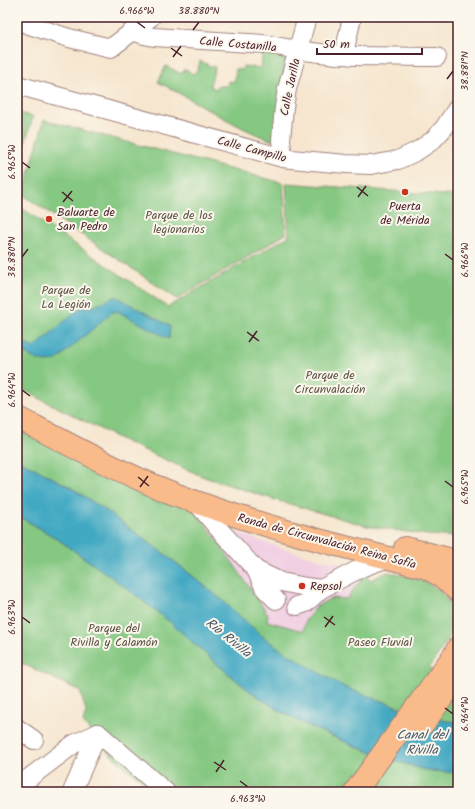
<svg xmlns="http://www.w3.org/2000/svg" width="475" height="809" viewBox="0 0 475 809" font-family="Kalam,sans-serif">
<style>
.built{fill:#f1d0e3}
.green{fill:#85c882;stroke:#687456}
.water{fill:#43a9c3;stroke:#466477}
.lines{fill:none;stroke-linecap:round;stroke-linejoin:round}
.minor-casing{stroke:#a0827d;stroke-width:20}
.major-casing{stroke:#a0827d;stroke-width:24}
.minor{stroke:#fff;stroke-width:18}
.major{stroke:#fabb8b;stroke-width:22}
.ticks{fill:none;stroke:#4a1f2b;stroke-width:1.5}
.poi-dot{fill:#c8321e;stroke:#fbf7ec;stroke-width:1.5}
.labels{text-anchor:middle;stroke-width:4;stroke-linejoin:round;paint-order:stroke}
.street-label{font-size:12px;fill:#4a1f2b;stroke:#fbf7ec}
.poi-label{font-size:12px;fill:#4a1f2b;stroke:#fbf7ec;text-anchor:start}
.park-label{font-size:12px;fill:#5c5245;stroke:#fbf7ec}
.water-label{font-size:13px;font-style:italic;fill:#475668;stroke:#fbf7ec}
.neatline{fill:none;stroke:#4a1f2b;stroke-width:1.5}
.ticks-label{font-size:10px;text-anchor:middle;fill:#4a1f2b}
</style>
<rect width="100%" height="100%" fill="#fbf7ec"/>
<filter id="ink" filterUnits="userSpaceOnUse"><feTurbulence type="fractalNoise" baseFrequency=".025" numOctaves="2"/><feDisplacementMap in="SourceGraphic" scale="8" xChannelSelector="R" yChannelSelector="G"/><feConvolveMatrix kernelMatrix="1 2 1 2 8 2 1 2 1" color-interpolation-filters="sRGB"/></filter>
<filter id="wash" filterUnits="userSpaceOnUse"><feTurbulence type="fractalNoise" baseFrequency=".012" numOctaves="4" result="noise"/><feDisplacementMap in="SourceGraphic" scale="16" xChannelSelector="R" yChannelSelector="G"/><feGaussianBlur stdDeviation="0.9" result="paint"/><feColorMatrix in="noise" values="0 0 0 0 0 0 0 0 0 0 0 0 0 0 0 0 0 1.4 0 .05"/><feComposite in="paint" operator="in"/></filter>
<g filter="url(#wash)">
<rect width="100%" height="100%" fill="#f6e6cf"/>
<path class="built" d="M206 522 284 549 311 557 346 565 359 566 366 574 346 599 332 598 306 620 303 631 266 621Z"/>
<g class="green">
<path d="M262 48 293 53 273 141C232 126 196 101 158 82L166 66 182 74 184 69 189 71V72L193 74 198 69 200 61 207 64V65L215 67 210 86 216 89 217 86H227L228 81 234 82 236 69 242 70 243 66 261 68 262 57 261 56Z"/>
<path d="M17 112 33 117 17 171Z"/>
<path d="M44 120 283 183 286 234 177 299 23 195Z"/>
<path d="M286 183 458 196V537L428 535 367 526 279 501 204 477 126 442 17 387V205L168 307 289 236Z"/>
<path d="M17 425 196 511 212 533 268 614 267 621 303 631 306 620 317 606 332 598 346 599 366 574 370 580 388 572 412 577 427 583 439 590 448 601 453 615V629L448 640 429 668 458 677V722L446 721 398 707 344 687 323 675 283 651 262 636 222 600 179 565 105 510 70 487 17 459Z"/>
<path d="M17 515 56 538 126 587 170 622 217 664 247 689 275 708 304 724 362 749 421 769 458 772V792H352L341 785 336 792H154L101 746 83 722 86 711 80 691 17 661Z"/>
</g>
<g class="water">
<path d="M115 297H117L170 326 169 339 117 311 111 313 58 359C44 367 30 356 17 349V339L34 348 81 307H92Z"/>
<path d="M17 459 70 487 105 510 179 565 222 600 262 636 283 651 323 675 344 687 398 707 446 721 458 722V773L431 771 421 769 362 749 304 724 275 708 247 689 217 664 170 622 125 587 56 538 17 515Z"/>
</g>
</g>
<g filter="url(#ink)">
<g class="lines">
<g class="minor-casing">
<g id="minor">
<path d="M17 20 29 25 69 38 111 48 151 17"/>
<path d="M133 31 144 35 154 37 264 44 304 51 337 55C343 54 349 56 355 56 383 56 410 57 437 57"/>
<path d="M342 54 345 49 352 17"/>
<path d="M17 85 283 158 291 159 346 164 371 165 398 160 417 151 432 141 444 128 458 107"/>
<path d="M283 158 281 140 284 107 287 89 307 17"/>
<path d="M196 502 217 527 256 570 265 589 276 600"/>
<path d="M256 570 281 582 306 587 321 589"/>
<path d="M297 606 306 603 321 589 363 567 388 558"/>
<path d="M17 728 34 740"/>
<path d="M98 733 166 792"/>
<path d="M17 787 74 744 98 733"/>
<path d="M72 792 98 733"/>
</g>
</g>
<g class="major-casing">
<g id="major">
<path d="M17 417C68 444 119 472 172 493 254 525 339 546 425 567L441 576 458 591"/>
<path d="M405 548 452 560H458"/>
<path d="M423 724 458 676"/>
<path d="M355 792 455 654 458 648"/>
</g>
</g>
<use href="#minor" class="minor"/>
<use href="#major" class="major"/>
</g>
</g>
<path class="ticks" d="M137 22 145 28M193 30 199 22M171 48 182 56M173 57 181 46M447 79 453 71M22 162 30 168M357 187 368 196M62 192 73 201M358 197 366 186M63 202 72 191M445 254 453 260M22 257 28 249M247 332 259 341M249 342 257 331M22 390 30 396M138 477 149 486M445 481 453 487M140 487 148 476M22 617 30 623M324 617 335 625M325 627 333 616M445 708 453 714M214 762 226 770M216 772 224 760M240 781 248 787"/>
<g class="poi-dot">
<circle cx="405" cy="192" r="4"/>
<circle cx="49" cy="219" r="4"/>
<circle cx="302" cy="586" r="4"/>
</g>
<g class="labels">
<g class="street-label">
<text transform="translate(238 44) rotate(5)" y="4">Calle Costanilla</text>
<text transform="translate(290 87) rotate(-78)" y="4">Calle Jarilla</text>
<text transform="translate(252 149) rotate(15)" y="4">Calle Campillo</text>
<text transform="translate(327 541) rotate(15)" y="4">Ronda de Circunvalación Reina Sofía</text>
</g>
<g class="poi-label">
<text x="405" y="210" text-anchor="middle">Puerta<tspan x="405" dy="14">de Mérida</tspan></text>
<text x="57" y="216">Baluarte de<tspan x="57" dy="14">San Pedro</tspan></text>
<text x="310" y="590">Repsol</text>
</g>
<g class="park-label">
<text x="179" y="219">Parque de los<tspan x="179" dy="14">legionarios</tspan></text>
<text x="66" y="294">Parque de<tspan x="66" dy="14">La Legión</tspan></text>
<text x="330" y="379">Parque de<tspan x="330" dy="14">Circunvalación</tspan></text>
<text x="114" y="632">Parque del<tspan x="114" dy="14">Rivilla y Calamón</tspan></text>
<text x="380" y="646">Paseo Fluvial</text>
</g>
<g class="water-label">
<text transform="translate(229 637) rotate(39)" y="5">Río Rivilla</text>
<text x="422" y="739">Canal del<tspan x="422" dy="15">Rivilla</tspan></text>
</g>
</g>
<rect width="475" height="809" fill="none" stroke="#fbf7ec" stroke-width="44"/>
<path d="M317 48v6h105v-6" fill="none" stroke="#4a1f2b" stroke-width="2"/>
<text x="323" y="48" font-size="12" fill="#4a1f2b" stroke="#fbf7ec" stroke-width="3" paint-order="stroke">50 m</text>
<rect x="22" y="22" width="431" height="765" class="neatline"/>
<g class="ticks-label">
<text x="137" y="14">6.966°W</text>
<text x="199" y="14">38.880°N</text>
<text transform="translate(464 71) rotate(-90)" y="4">38.881°N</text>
<text transform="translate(11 162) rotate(-90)" y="4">6.965°W</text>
<text transform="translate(11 257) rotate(-90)" y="4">38.880°N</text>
<text transform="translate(464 260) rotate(-90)" y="4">6.966°W</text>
<text transform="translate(11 390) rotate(-90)" y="4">6.964°W</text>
<text transform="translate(464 487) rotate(-90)" y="4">6.965°W</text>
<text transform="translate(11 617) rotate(-90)" y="4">6.963°W</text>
<text transform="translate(464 714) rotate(-90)" y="4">6.964°W</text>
<text x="248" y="802">6.963°W</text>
</g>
</svg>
